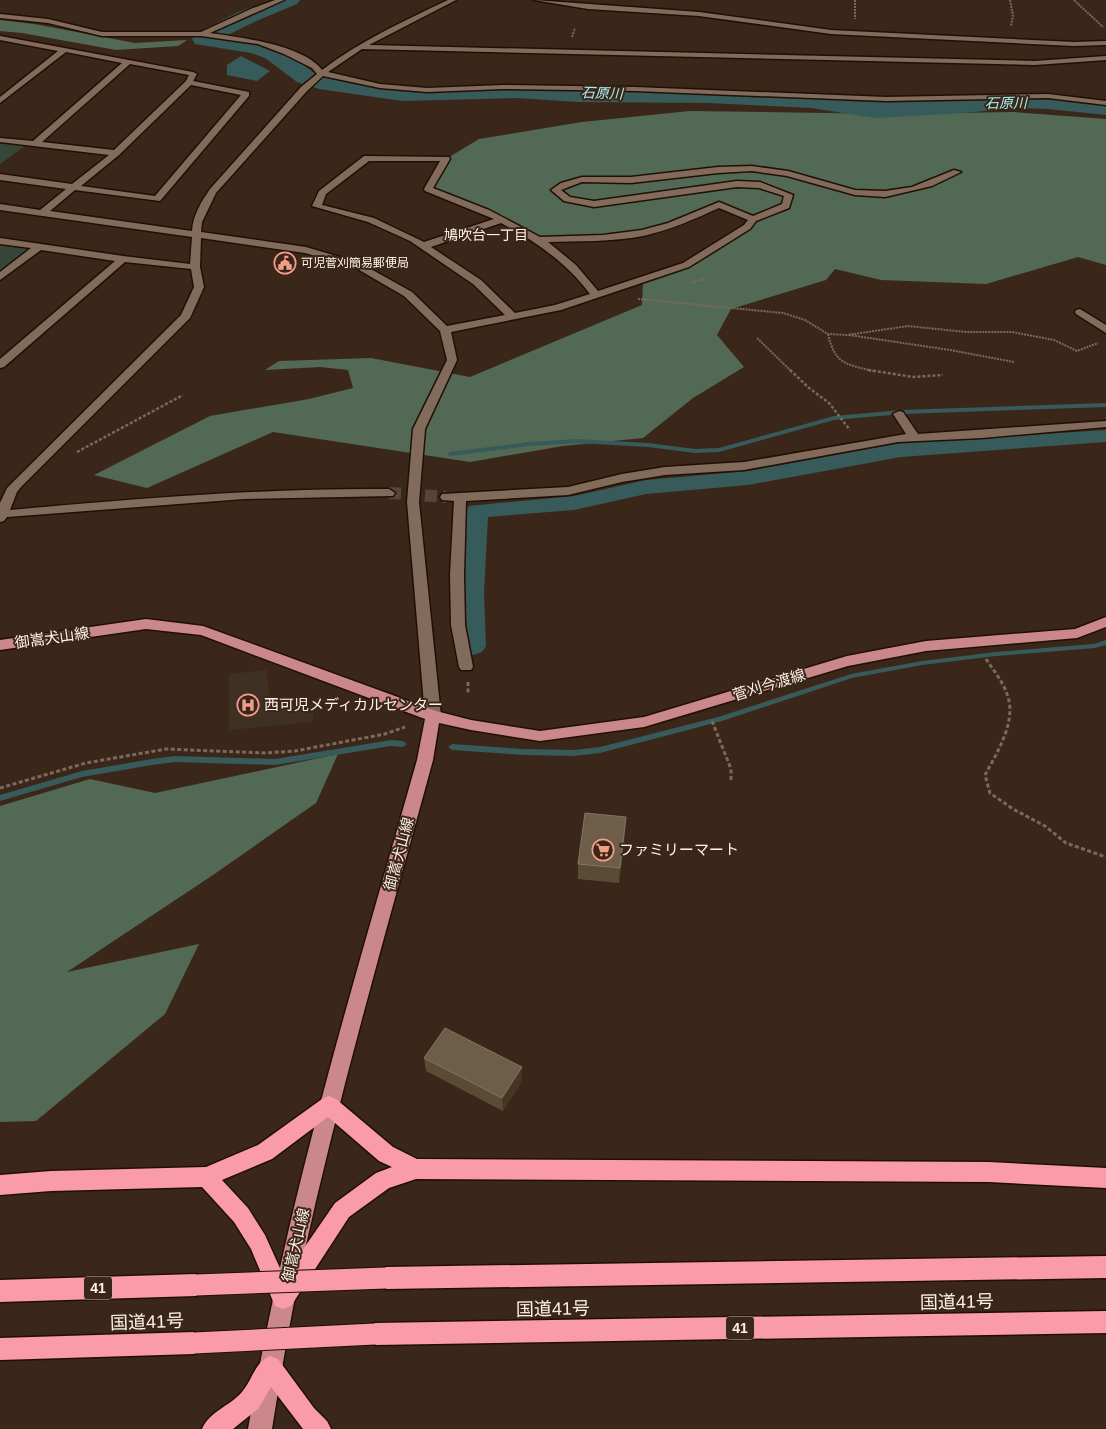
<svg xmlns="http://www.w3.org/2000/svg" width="1106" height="1429" viewBox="0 0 1106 1429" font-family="Helvetica,'Noto Sans JP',sans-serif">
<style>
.medical{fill:#3e3123}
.green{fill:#364739}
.forest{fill:#526956}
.water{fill:#375a5a}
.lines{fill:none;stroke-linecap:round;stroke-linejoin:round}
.stream{fill:#375a5a;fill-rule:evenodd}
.canal{fill:#375a5a;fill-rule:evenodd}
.river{fill:#375a5a;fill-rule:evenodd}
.minor-tunnel{stroke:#584539;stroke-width:12;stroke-dasharray:12 6;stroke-linecap:butt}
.minor-casing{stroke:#220f04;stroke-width:3}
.major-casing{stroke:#220f04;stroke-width:3}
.highway-casing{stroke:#220f04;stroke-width:3}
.path-far2{stroke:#7b695e;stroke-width:2;stroke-dasharray:2 1;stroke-linecap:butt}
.path-far1{stroke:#7b695e;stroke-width:2.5;stroke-dasharray:3 2;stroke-linecap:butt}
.path{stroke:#7b695e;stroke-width:3;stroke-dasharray:4 2.5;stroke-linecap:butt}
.minor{fill:#836b5c;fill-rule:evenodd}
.major{fill:#ca888a;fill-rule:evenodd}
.highway{fill:#f99ba8;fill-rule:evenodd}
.highway-bridge-casing{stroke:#220f04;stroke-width:23;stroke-linecap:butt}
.highway-bridge{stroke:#f99ba8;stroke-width:21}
.wall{fill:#5b4b36}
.shaded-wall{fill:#473523}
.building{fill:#6d5d49;stroke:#847462}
.labels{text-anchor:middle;stroke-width:4;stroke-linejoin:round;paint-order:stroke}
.far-poi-label{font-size:12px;fill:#fff1e8;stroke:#3b271a;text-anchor:start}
.far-water-label{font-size:14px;font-style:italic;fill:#a9f1f2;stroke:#3b271a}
.far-neighbourhood-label{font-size:14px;fill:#fff1e8;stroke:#3b271a}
.shield{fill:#3b271a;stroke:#c4b4aa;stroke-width:1}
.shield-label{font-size:14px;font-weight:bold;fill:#fff1e8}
.street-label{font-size:15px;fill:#fff1e8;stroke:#3b271a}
.poi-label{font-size:15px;fill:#fff1e8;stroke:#3b271a;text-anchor:start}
.near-street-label{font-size:18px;fill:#fff1e8;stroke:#3b271a}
</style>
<rect width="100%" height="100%" fill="#3b271a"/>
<path class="medical" d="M267 670 269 697 313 713V722L229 730V674Z"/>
<g class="green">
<path d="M0 140 29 143 0 164Z"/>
<path d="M0 241 39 247 0 276Z"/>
</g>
<g class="forest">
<path d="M0 20 34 24 135 43 187 40 178 46 116 50 22 33 0 31Z"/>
<path d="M690 111 889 114 1014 112 1106 119V265L1078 257 986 284 881 280 835 269 826 280 731 309 717 335 744 367 693 398 643 438 563 446 470 462 273 432 147 488 94 475 210 416 309 399 353 388 348 370 320 367 265 370 279 361 371 358 470 377 642 305 643 282 688 267 754 218 719 205 644 233 537 240 479 207 428 189 446 159 479 139 582 122Z"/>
<path d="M338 754 316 803 213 875 67 972 199 944 165 1014 36 1121 0 1122V806L90 779 155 793Z"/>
</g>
<path class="water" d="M241 56 270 71 257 81 227 75V65Z"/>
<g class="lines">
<g class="stream">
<path d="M1106 403V407L902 414 834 420 719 452 695 453 648 447 577 443 529 446 450 456 447 454 450 452 529 442 577 439 648 443 695 449 719 448 834 416 902 410Z"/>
<path d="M1106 640V645L1095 648 996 656 922 665 852 678 722 721 600 753 574 756 524 755 452 750 448 747 452 744 524 749 574 750 600 747 718 717 851 674 922 661 996 652 1094 644Z"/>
<path d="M391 740 403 741 407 744 403 747 391 746 275 765 175 762 152 765 82 777 0 801V795L82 771 152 759 175 756 275 759Z"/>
</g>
<path class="canal" d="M1106 430V442L901 457 748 485 646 494 574 510 488 517 484 593 486 646 482 652 473 655 464 652 460 646V593L465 511 469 506 574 496 646 480 748 471 901 443Z"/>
<path class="river" d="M271 0H300L297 4 254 22 226 36 255 40 281 48 313 72 331 77 402 87 516 84 578 88 709 89 811 94 875 102 964 99 1014 94 1048 95 1106 101V115L1048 109 1014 108 964 113 875 118 811 108 709 103 578 102 516 98 402 101 319 89 297 82 265 58 251 53 195 44 192 39 195 34 238 12Z"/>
<path class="minor-tunnel" d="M389 493 446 497"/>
<g class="minor-casing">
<g id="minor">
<path d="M275 0H284L210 33C238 37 304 45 322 70 360 41 404 21 448 0H456L369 45 1035 61 1106 56V60L1035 65 362 49 328 72 380 84 427 88 503 85 635 87 886 97 1048 94 1106 101V105L1048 98 886 101 635 91 503 89 427 92 380 88 323 76 307 91 216 193 202 222 201 232 306 247 360 263 412 292 447 326 505 315 473 284 410 241 368 222 312 206 319 191 364 156 449 157 450 159 433 188 489 210 540 237 603 235 642 230 668 223 719 202 753 216 782 204 784 196 759 188 737 187 594 207 564 201 551 190 561 183 582 177H631L718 167 752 166 788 171 855 190 885 191 912 187 954 170 961 172 932 186 885 197 855 195 787 176 752 171 718 173 631 183 582 182 561 190 570 197 594 201 737 181 760 182 793 195 789 208 756 221 750 229 689 267 561 310 451 332 457 360 425 429 419 502 441 716 438 720 433 721 428 720 425 716 407 502 413 429 447 360 440 331 404 296 354 267 305 253 201 238 200 267 204 287 190 318 21 487 17 492 10 510C136 499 262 488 389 489L395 493 393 496 244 499 7 517 4 521 0 522V503L7 488 181 315 194 287 191 269 125 262 4 367 0 368V359L115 261 41 250 0 280V272L31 248 0 244V238L123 256 190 264 192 237 0 210V204L40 210 66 189 0 180V174L72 184 109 155 0 142V138L33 141 122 63 66 52 0 103V97L58 51 0 40V36L193 72 197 74 193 81 249 92V96L160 201 75 190 50 211 192 231C193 215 201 202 210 189L301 87 317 74 312 68 284 54 258 44 201 36H102L48 23 0 18V14L48 19 102 32H201L253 8ZM130 64 189 75 186 81 114 150 42 142ZM191 85 241 95 155 196 81 186 119 155ZM369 161H440L424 189 425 191 494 219 424 242 374 218 322 205 326 194ZM719 208 748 220 744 225 683 263 598 291 576 265 548 242C579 241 612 242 643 236 670 230 695 219 719 208ZM501 223C536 242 566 262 590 294L555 305 515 313 481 280 431 247Z"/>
<path d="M534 0 699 12 831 30 1074 42 1106 41V45L1074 46 831 34 699 16 588 9Z"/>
<path d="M1080 309 1106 325V333L1076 314 1075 312 1076 310Z"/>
<path d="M899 411 903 412 918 434 1106 421V427L982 438 898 442 744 470 665 475 622 482 568 495 466 501 464 575 465 625 473 667 471 670H461L459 667 451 625 450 575 454 501 442 500 440 497 442 494 568 487 622 474 665 467 744 462 906 434 893 414Z"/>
</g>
</g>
<g class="major-casing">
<path id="major" d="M1106 617V627L1077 638 926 651 848 666 644 727 540 741 471 730 439 723 433 760C388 925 340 1090 303 1258 291 1315 281 1372 272 1429H248C258 1372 269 1315 282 1259 320 1091 370 926 417 760L425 719 201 635 146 629 0 650V640L146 619 203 626 436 711 471 720 540 731 644 717 847 656 926 641 1075 629Z"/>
</g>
<g class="highway-casing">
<g id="highway">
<path d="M329 1096 336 1099 393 1147 417 1159 989 1162 1106 1168V1188L989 1182 416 1179 389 1188 349 1217 291 1306 283 1309 275 1306 251 1249 234 1222 202 1187 51 1191 0 1195V1175L51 1171 206 1167 258 1145 322 1099ZM328 1117 379 1161 392 1167 376 1173 335 1203 284 1277 265 1235 248 1208 222 1180 272 1159Z"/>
<path d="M1106 1256V1278L386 1289 378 1286 375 1278 378 1270 386 1267Z"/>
<path d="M196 1274 204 1277 207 1285 204 1293 196 1296 0 1302V1280Z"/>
<path d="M1106 1311V1333L375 1345 367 1342 364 1334 367 1326 375 1323Z"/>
<path d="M194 1332 202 1335 205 1343 202 1351 194 1354 0 1360V1338Z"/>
<path d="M270 1356 278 1359 314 1408 327 1421 331 1429H303L271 1387 258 1409 233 1429H202C210 1411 230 1406 242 1392 252 1380 255 1362 270 1356Z"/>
</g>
</g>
<g class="path-far2">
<path d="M855 0V19"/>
<path d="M1010 0 1013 16 1011 26"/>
<path d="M1074 0 1103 27"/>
<path d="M572 37 575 28"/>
<path d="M691 283 705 279"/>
<path d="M638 299 783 313 805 320 828 334 847 335 908 326 966 332H1012L1054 340 1077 351 1098 343"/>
<path d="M828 334C835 364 845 364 873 371"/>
<path d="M849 335 950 350 1014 362"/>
<path d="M757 338 791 371"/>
</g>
<g class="path-far1">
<path d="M790 370 809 388 829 403 850 430"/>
<path d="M868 370 913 377 943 375"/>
<path d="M77 452 183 395"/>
</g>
<g class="path">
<path d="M986 659C994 671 1004 683 1008 697 1016 722 997 753 985 775L990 793 1013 809 1045 826 1066 843 1106 857"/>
<path d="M468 682V694"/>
<path d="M712 721 731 769V782"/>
<path d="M0 788 86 763 166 749 265 753 295 751 385 734 405 727"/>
</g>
<use href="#minor" class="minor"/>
<use href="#major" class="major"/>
<use href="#highway" class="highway"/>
<g class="highway-bridge-casing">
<g id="highway-bridge">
<path d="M196 1285 386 1278"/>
<path d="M194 1343 375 1334"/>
</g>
</g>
<use href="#highway-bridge" class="highway-bridge"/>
</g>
<g class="wall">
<path d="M625 832 619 883 578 879V864Z"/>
<path d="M424 1058 522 1081 503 1111 426 1071Z"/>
</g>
<g class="shaded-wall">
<path d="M626 817 625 832 619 883 620 868Z"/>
<path d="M522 1067V1081L503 1111 502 1098Z"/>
</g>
<g class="building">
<path d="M585 813 626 817 620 868 578 864Z"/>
<path d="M445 1028 522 1067 502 1098 424 1058Z"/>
</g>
<defs>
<g id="civic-ring" transform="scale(1.125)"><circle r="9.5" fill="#3b271a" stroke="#f49e8a" stroke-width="1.5"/><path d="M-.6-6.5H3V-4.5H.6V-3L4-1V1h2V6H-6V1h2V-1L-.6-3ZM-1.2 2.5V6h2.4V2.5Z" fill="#f49e8a"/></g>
<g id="hospital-ring" transform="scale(1.125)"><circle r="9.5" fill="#3b271a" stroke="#f49e8a" stroke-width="1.5"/><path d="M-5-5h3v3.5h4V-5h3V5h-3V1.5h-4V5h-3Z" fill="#f49e8a"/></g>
<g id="supermarket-ring" transform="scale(1.125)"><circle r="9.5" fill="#3b271a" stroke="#f49e8a" stroke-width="1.5"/><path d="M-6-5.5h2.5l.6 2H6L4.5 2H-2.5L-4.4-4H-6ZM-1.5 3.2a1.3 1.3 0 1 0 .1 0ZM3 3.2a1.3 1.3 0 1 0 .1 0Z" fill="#f49e8a"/></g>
</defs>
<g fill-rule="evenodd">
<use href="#civic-ring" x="285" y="263"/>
<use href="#hospital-ring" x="248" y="705"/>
<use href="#supermarket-ring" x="603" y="850"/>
</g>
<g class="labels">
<g class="far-poi-label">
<text x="301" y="267">可児菅刈簡易郵便局</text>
</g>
<g class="far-water-label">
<text transform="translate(602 93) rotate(2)" y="5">石原川</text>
<text transform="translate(1006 103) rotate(-1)" y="5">石原川</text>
</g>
<g class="far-neighbourhood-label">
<text x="486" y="240">鳩吹台一丁目</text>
</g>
<g class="shield">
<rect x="84" y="1276.5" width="28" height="23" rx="4"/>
<rect x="726" y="1316.5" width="28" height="23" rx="4"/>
</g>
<g class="shield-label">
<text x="98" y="1293">41</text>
<text x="740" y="1333">41</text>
</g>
<g class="street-label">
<text transform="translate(52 638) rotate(-8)" y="5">御嵩犬山線</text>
<text transform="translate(769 685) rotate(-17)" y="5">菅刈今渡線</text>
<text transform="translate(399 854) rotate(-75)" y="5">御嵩犬山線</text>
<text transform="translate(296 1245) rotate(-77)" y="5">御嵩犬山線</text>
</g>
<g class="poi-label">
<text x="264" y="710">西可児メディカルセンター</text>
<text x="619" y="855">ファミリーマート</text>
</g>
<g class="near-street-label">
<text transform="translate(957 1302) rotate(-1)" y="6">国道41号</text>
<text transform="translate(553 1309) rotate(-1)" y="6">国道41号</text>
<text transform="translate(147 1322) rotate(-2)" y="6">国道41号</text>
</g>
</g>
</svg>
